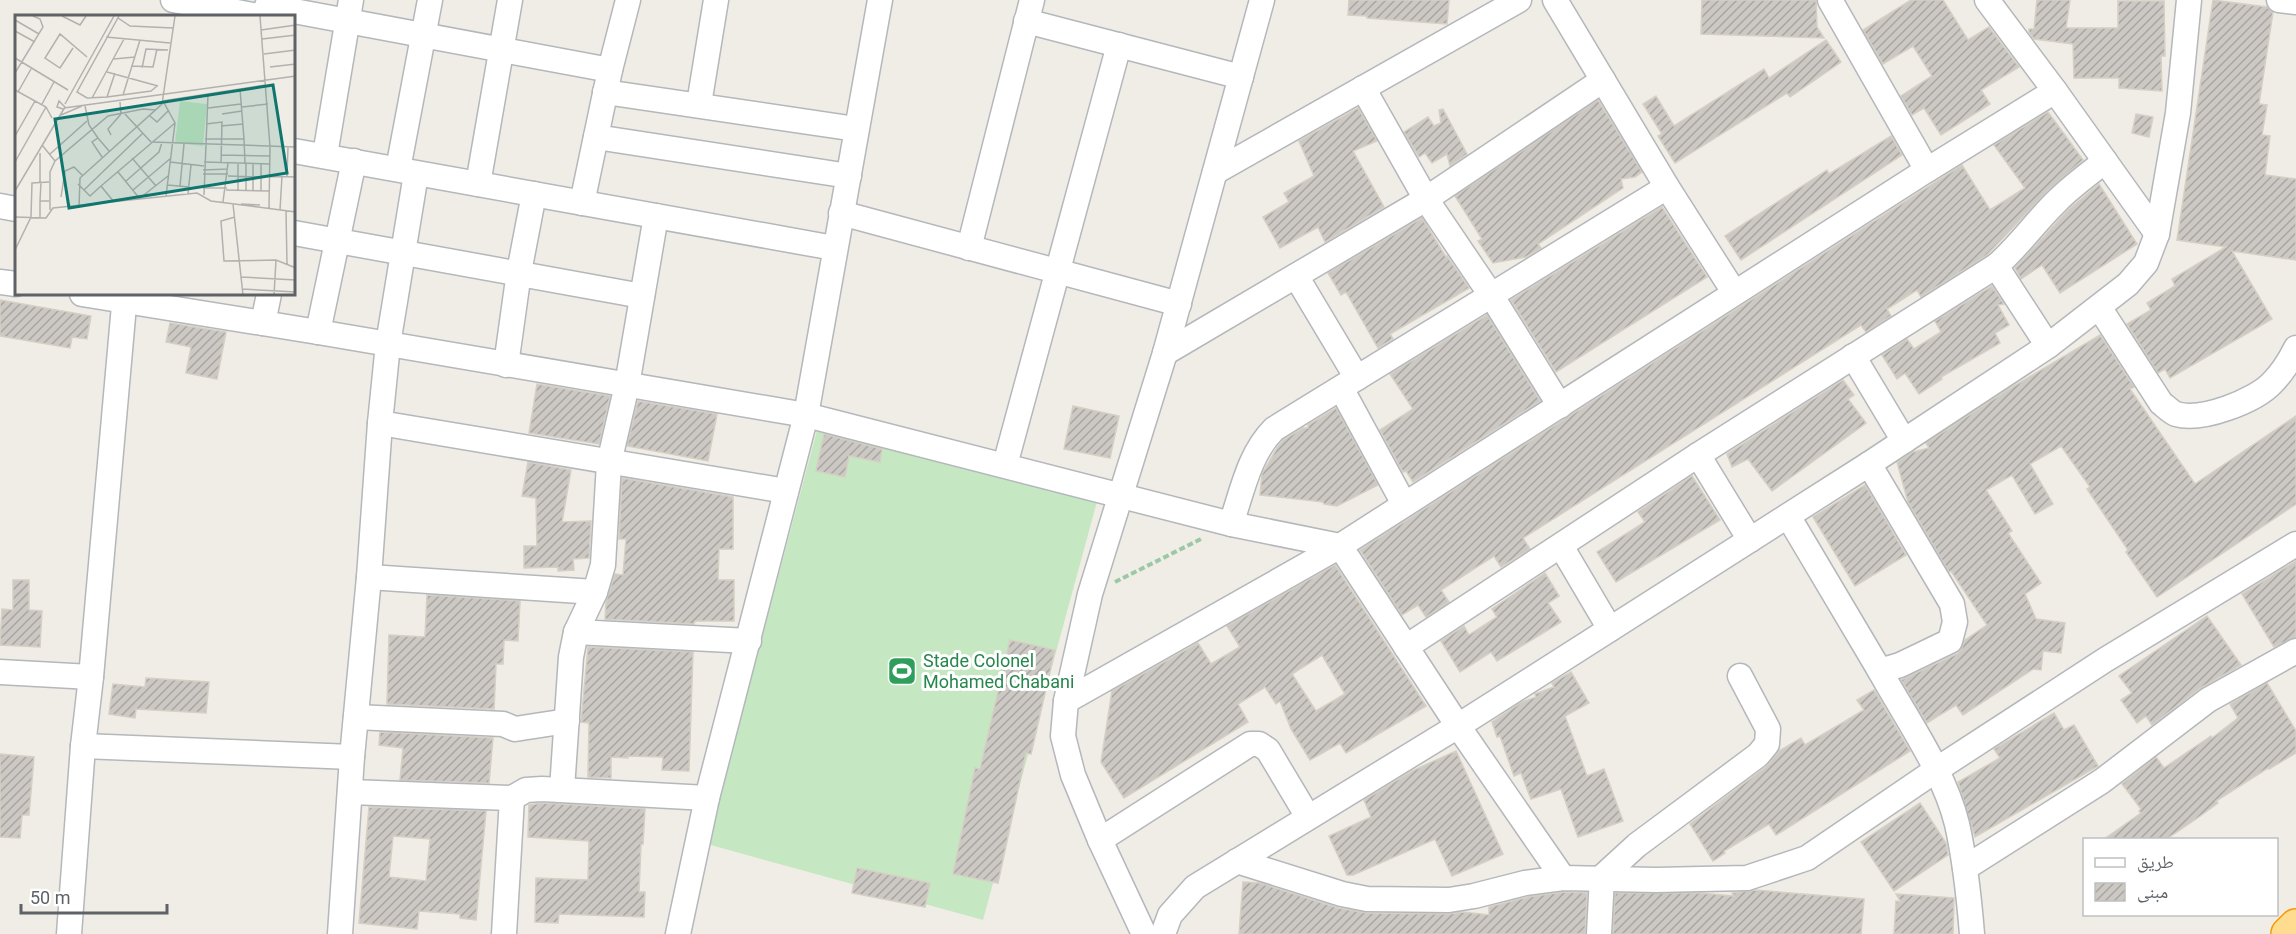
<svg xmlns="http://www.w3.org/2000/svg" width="2296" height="934" viewBox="0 0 2296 934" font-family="Roboto,'Noto Naskh Arabic',sans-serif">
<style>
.grass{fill:#c5e8c3}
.building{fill:url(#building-hatch);stroke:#d5cfc4;stroke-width:1.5;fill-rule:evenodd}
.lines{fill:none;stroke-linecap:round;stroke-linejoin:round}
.minor-casing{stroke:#b4b7bb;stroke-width:27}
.highway-casing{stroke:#f79a00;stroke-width:36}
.path{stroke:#9bc9a6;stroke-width:4;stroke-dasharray:6 3;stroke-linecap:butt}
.minor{stroke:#fff;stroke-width:24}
.highway{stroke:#ffdc8f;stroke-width:33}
.labels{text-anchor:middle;stroke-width:6;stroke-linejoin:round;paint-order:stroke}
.leisure-label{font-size:18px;fill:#27864d;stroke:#fff;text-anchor:start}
.inset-road{fill:none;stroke:#b2b1af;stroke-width:1.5}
.view{fill:#0f766e;fill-opacity:0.15;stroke:#0f766e;stroke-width:3}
.inset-edge{fill:none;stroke:#5e6267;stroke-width:3}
</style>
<defs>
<pattern id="building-hatch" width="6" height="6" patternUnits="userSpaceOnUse" patternTransform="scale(1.5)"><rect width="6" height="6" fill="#ccc8c3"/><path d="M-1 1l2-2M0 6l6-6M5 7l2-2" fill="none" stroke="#a9a6a2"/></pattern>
</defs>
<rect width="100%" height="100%" fill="#f0ede6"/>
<path class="grass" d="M819 423 1098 498 983 920 707 844Z"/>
<g class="building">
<path d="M1349 0H1449L1447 24 1367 18V16L1348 15Z"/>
<path d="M1702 0H1816L1817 27 1824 38 1701 34Z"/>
<path d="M1911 0H1943L1968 40 1989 27 2019 67 1981 90 1990 104 1941 135 1924 108 1912 115 1901 96 1932 76 1913 46 1883 64 1863 30Z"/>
<path d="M2037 0H2070L2066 28H2118V1H2164L2165 56H2161L2162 91 2119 88V78H2074L2073 44 2034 39 2029 32V29H2034Z"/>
<path d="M2213 0 2267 7 2273 12 2259 104 2267 105 2262 135 2270 136 2265 175 2296 179V260L2232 251 2272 319 2170 378 2165 369 2158 373 2127 324 2151 310 2147 303 2175 286 2172 279 2226 247 2177 240Z"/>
<path d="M1826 40 1841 62 1790 97 1787 93 1675 163 1658 136 1662 134 1643 104 1656 96 1674 126 1764 69 1769 78Z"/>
<path d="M1598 100 1642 172 1635 177 1621 179 1623 188 1538 244 1541 248 1526 257 1493 263 1478 241 1482 239 1455 196Z"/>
<path d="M1358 108 1377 141 1353 151 1384 207 1325 242 1318 227 1280 248 1263 217 1289 202 1284 193 1314 176 1299 141Z"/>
<path d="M1443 109 1467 154 1450 166 1447 154 1432 163 1425 153 1419 157 1404 132 1428 117 1434 126 1441 123 1439 110Z"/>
<path d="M2048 112 2083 160 2048 190 1987 255 1921 297 1917 290 1887 309 1891 316 1866 332 1861 325 1523 538 1530 549 1501 567 1494 556 1441 590 1449 602 1426 617 1418 605 1402 615 1360 550 1962 165 1990 210 2025 188 1994 145Z"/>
<path d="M2136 114 2153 117 2149 137 2132 133Z"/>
<path d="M1891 136 1902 155 1741 260 1725 236 1827 170 1829 174Z"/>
<path d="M2099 184 2137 244 2060 293 2042 265 2021 279 2015 268 2068 210Z"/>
<path d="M1662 207 1707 277 1556 372 1511 300Z"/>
<path d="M1422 218 1446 257 1447 256 1469 288 1390 334 1393 339 1378 348 1346 292 1341 295 1328 273Z"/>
<path d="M1992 286 2004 304 1998 305 2009 325 1995 333 2000 343 1941 377 1942 379 1919 394 1905 373 1897 379 1882 355 1907 339 1914 349 1941 332 1935 321Z"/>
<path d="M0 300 91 316 87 339 72 337 70 348 0 336Z"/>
<path d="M1487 315 1540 401 1413 482 1406 471 1403 472 1380 430 1413 409 1390 374Z"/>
<path d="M170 323 226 332 217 379 186 373 191 347 166 342Z"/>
<path d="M2100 335 2134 387 2130 389 2195 484 2296 416V504L2157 597 2126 552 2128 550 2087 489 2090 487 2061 446 2030 464 2053 504 2035 514 2012 475 1986 490 2012 531 2008 533 2041 583 2025 594 2036 619 2065 623 2061 653 2043 651 2041 670 2033 669 1963 715 1956 705 1927 723 1901 680 1957 654 1961 650 1965 640 1987 625 1951 571 1949 572 1908 502 1897 462 1913 452 1929 448 1926 443 2009 389Z"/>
<path d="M1843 380 1854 395 1848 399 1866 423 1772 491 1748 459 1732 467 1727 454Z"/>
<path d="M537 384 610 396 599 444 529 433Z"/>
<path d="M638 401 717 414 708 461 627 446Z"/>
<path d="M1073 406 1119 416 1110 458 1064 449Z"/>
<path d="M1336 408 1378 485 1337 506 1324 504 1323 502 1260 495 1262 474 1277 448 1283 440 1303 428H1308V425Z"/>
<path d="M824 434 882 449 880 462 849 456 845 477 816 471Z"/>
<path d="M528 462 571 470 562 522 591 521 589 558 573 559 574 570 558 571V567L524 568V546H537L536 498 522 496Z"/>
<path d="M1692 476 1720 520 1616 582 1597 552 1645 522 1638 512Z"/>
<path d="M622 478 733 497V549H719L718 580H734V621H695L694 624 605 619 606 602 615 574 623 575 626 539H619Z"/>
<path d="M1865 485 1906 555 1855 586 1813 517Z"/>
<path d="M2296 561V637L2274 647 2242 594Z"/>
<path d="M1335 565 1426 706 1346 753 1340 743 1310 760 1291 729 1280 701 1276 704 1265 687 1238 704 1248 722 1124 798 1101 762 1112 691 1198 643 1211 664 1240 647 1227 626ZM1322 655 1345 694 1316 711 1292 674Z"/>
<path d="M1545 573 1559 596 1548 603 1561 622 1497 661 1491 652 1460 672 1441 641 1464 626 1469 635 1497 617 1492 609Z"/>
<path d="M13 580H29V610L42 611 40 647 0 645 2 609 13 610Z"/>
<path d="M427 595 520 601 518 641 504 640 503 664H496L494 709 387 704 389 635 425 637Z"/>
<path d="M2207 616 2241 665 2199 689 2152 725 2146 716 2137 723 2121 700 2132 693 2119 676Z"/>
<path d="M1010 640 1055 650 1031 754 1026 753 998 883 953 874 975 768 980 769Z"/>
<path d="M588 647 693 652 689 771 662 770 663 757 628 756V758L611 757V778L588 777 589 723 581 722Z"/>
<path d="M1571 672 1589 703 1565 716 1587 776 1604 769 1623 821 1578 837 1561 789 1531 799 1521 773 1514 776 1500 736 1497 737 1492 722 1522 702 1536 697 1535 694 1554 687 1552 683Z"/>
<path d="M146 678 209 682 206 713 136 709 135 718 109 714 113 684 145 687Z"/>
<path d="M2267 683 2296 731V753L2269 769 2268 768 2216 801 2218 803 2199 817 2165 840H2103L2141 813 2139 811 2141 809 2122 784 2156 757 2164 768 2211 736 2212 738 2238 718 2230 704Z"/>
<path d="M1874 690 1910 751 1776 835 1769 824 1724 851 1725 853 1713 861 1690 824 1767 766 1779 751 1801 738 1805 745 1864 710 1857 700Z"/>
<path d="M2054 713 2064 730 2074 725 2098 766 1975 837 1958 782 2000 758 1994 749Z"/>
<path d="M380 732 493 738 489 783 400 780 403 748 379 745Z"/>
<path d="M1456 751 1503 854 1452 876 1435 839 1353 875H1347L1329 836 1371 817 1364 800 1412 771Z"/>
<path d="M0 754 34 757 29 815H22L20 838 0 837Z"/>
<path d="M542 803 645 809 643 844H641L639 892H645L644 917 559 914 558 923 535 922 536 878 588 880 589 841 528 837 529 805Z"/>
<path d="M1920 803 1946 843 1948 855 1894 891 1861 842Z"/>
<path d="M369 807 486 811 476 920 460 918V914L419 911 417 929 359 923ZM393 836 430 839 426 881 389 877Z"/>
<path d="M857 868 930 883 925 907 852 893Z"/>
<path d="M1243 882 1260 883 1338 908 1367 913 1449 914 1463 912 1489 915V907L1528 897 1564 892 1587 893 1585 934H1239Z"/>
<path d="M1755 890 1864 899 1861 934H1613L1615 893H1700L1734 896 1732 893Z"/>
<path d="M1896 894 1954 898 1953 934H1894L1896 901 1901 902Z"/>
</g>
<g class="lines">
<g class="minor-casing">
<g id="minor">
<path d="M173 0 258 16"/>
<path d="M1555 0 1667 187 1734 292"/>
<path d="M1987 0 2055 91"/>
<path d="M2279 0 2296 2"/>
<path d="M267 6 610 70"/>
<path d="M1026 21 1241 77"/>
<path d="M1363 88 1426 199 1491 295 1560 406"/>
<path d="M605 92 856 129"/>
<path d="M699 104 716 0"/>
<path d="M596 137 849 176"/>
<path d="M294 151 834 248"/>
<path d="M325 155 351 0"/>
<path d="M398 169 430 0"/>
<path d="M1927 170 2055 91 2157 234"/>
<path d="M1215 172 1519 0"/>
<path d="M478 184 510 0"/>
<path d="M582 203 610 70 628 0"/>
<path d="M0 206 16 209"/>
<path d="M841 213 1179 304"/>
<path d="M656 216 627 385 609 463 603 565 595 592 576 632 749 641"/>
<path d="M294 233 642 296"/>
<path d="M969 248 1032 0"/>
<path d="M1996 266 2048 346"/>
<path d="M1296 276 1357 378"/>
<path d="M0 282 16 284"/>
<path d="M82 294 318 332 806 415 1231 524 1340 546 1458 726 1563 878"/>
<path d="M2099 307 2161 403C2165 406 2171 412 2176 414 2201 422 2255 401 2272 383 2282 373 2290 360 2296 348"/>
<path d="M263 323 269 294"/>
<path d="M318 332 354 161"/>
<path d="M1165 353 1426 199 1603 80"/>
<path d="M1853 356 1904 441"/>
<path d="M506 365 519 272 534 194"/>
<path d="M1341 388 1404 504"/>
<path d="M380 423 388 344 416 174"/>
<path d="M1698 455 1750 540"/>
<path d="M1005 465 1119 45"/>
<path d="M1788 516 1880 671 1900 665 1950 641 1955 622 1952 604 1869 464"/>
<path d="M1231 524C1242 492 1249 454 1274 429L1667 187"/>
<path d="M1561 546 1610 629"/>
<path d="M369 577 595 592"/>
<path d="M1406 647 1698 455 1996 266C2019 246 2036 221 2058 200 2072 186 2089 174 2105 161"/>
<path d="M1880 671C1906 718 1944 771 1957 824 1965 860 1969 897 1972 934"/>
<path d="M0 672 91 677"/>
<path d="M1066 701 1340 546 1927 170 1830 0"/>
<path d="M356 717 503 724 515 729 567 721"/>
<path d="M83 746 352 757"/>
<path d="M562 789 571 657 576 632"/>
<path d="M350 792 512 798 526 790 542 789 707 798"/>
<path d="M1100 840 1250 744H1259L1268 750 1308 817"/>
<path d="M1237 861 1342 894 1367 899 1449 900 1474 896 1525 883 1563 878 1656 880 1747 878 1807 858 1936 770 2105 660 2296 544"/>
<path d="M1965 868 2102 781 2208 700 2296 651"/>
<path d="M69 934 83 746 91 677 125 294"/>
<path d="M340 934 352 757 369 577 380 423 786 491"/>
<path d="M504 934 512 798"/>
<path d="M678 934 707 798 806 415 880 0"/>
<path d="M1144 934 1100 840 1073 775 1063 736 1066 701 1090 594 1165 353 1262 0"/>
<path d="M1163 934 1170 915 1195 887 1458 726 1869 464 2048 346 2128 284 2146 263 2157 234 2178 113 2189 0"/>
<path d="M1599 934 1602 877 1637 845 1758 755 1767 744 1768 729 1740 676"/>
</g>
</g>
<g class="highway-casing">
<path id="highway" d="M2288 934 2296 926"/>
</g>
<path class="path" d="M1115 582 1203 538"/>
<use href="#minor" class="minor"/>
<use href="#highway" class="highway"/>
</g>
<defs>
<g id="stadium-square" transform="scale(1.5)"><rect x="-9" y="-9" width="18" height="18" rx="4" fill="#2e9e5b" stroke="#fff"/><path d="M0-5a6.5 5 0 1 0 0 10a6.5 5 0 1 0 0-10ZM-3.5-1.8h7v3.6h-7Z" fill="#fff"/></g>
</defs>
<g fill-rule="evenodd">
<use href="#stadium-square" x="902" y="671"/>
</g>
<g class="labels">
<g class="leisure-label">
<text x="923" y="667">Stade Colonel<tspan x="923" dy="21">Mohamed Chabani</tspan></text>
</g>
</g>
<g transform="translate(15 15)">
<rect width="280" height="280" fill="#f0ede6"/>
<path d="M165 86 192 89 188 131 160 128Z" fill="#c5e8c3"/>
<path class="inset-road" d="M47 1 65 10 71 1M104 1 62 77 72 83 92 82 136 76 142 71M245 1 255 132 254 194M103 3 115 11 158 13M0 5 24 19M246 15 281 10M0 16 20 27M91 22 155 28M247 24 281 20M58 33 45 53 30 43 45 19 72 42M249 39 281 35M0 43 53 75M99 44 120 42M117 51 138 52 142 34M255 52 281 49M127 53 131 34 153 35M92 57 143 71M0 58 28 12 25 4 18 1M0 75 31 92 37 103M3 77 16 54M108 80 125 25M92 82 100 58M77 83 109 24M147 86 251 70M148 86 160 108 151 181M27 89 39 67M50 89 99 1M70 91 74 110 83 123M227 92 253 89M49 93 281 61M193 93 226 89M110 99 136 127 281 132M207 99 227 96M46 100 67 91M135 101 142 107 154 95M191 109 207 107 206 148M206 111 228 109M96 120 93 114 106 99 105 87M0 121 20 86M190 124H229L225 74M229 124 230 148M27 130 40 146M35 139 72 106M206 140 255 141M87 142 77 127 83 123 94 136M117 143 141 171M0 147 31 92M155 147 189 151M189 147 255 149M188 155 213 154M103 157 125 184M188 159H213M213 161 246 162M246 161 281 162M272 161 273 132M111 166 144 137 147 127M25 167V138M63 169 75 181 86 171M153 170 174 172M165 171 169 129M188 173H212M69 175 128 118M118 175 156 143M211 175 254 176M0 176 50 92 44 86 42 92 48 94M223 176V148M231 176V148M238 176V149M246 176V149M173 179 176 150M189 180 193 79M46 182 50 156 59 152 68 161M125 183 153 161M25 186 26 167M99 187 86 171 160 108M208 187 213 148M218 189 228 280M226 189 245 190M64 193 65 163 147 89 160 1M35 195V157L40 146 93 101 128 94 141 95M265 195 267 161M271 195 272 250M0 202 31 203 38 193 182 178 196 186 281 197M25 202V186H34M220 202 206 206 209 246 261 245 281 253M0 235 16 202 17 168 34 167M226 262 281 265M227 274 281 277M259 280 261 245"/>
<path class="view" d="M258 70 272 158 54 193 40 104Z"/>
<rect width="280" height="280" class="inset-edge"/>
</g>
<rect x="2083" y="838" width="195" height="78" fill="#ffffff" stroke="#bfc0c2" stroke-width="1.5"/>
<rect x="2095" y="858" width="30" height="9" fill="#ffffff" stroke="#bfc0c2" stroke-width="1.5"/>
<text x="2137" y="868" font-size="18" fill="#5e6267">طريق</text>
<rect x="2095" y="883" width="30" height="18" fill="url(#building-hatch)" stroke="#bfc0c2" stroke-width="1.5"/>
<text x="2137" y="898" font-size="18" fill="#5e6267">مبنى</text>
<path d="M21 904v9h146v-9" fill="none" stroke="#5e6267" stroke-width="3"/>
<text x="30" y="904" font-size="18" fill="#5e6267" stroke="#ffffff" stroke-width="4.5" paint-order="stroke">50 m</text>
</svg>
